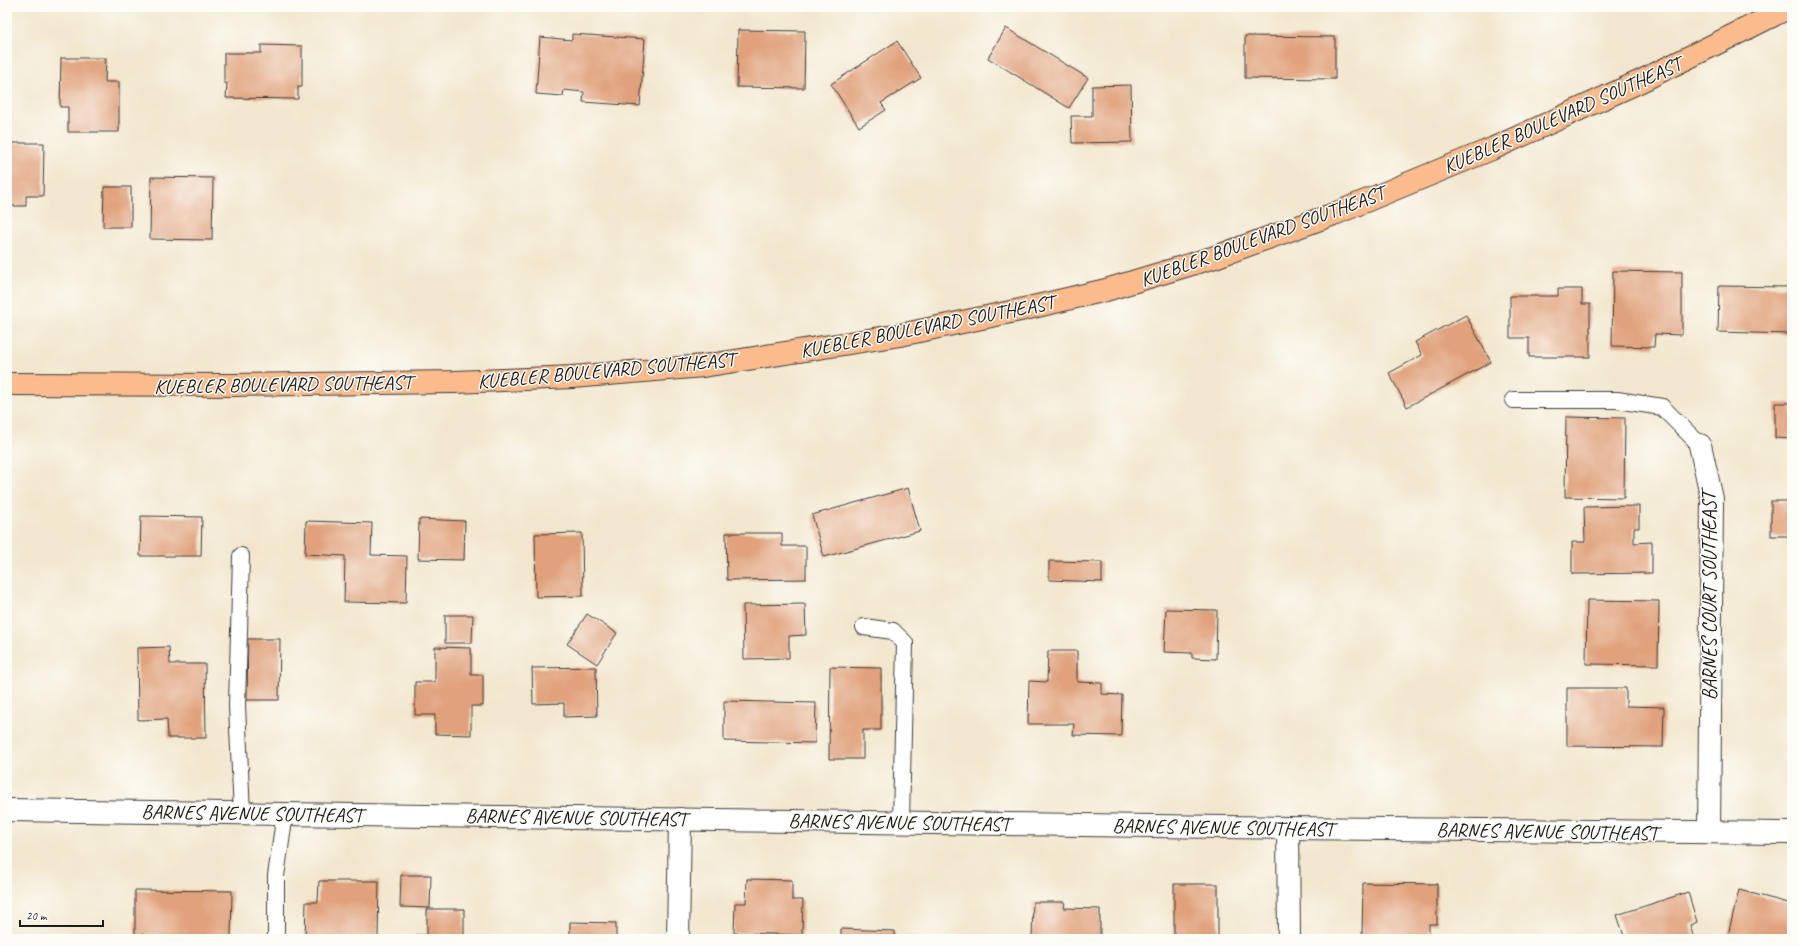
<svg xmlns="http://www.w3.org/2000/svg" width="1799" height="946" viewBox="0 0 1799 946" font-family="Caveat,sans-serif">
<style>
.building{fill:#e0a17c}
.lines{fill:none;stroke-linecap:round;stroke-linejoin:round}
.service-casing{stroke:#3c3a37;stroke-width:18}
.minor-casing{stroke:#3c3a37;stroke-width:24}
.tertiary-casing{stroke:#3c3a37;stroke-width:24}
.primary-casing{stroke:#3c3a37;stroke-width:24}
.service{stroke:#fff;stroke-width:16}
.minor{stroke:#fff;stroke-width:22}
.tertiary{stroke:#fff;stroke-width:22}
.primary{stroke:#fbbb8d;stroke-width:22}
.labels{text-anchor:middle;stroke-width:3;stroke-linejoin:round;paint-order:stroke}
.street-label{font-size:20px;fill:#1c1c1c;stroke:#fdfcf7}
</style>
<rect width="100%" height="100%" fill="#fdfcf7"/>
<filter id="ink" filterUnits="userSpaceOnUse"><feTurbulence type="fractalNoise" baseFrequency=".025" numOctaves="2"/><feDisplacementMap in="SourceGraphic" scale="8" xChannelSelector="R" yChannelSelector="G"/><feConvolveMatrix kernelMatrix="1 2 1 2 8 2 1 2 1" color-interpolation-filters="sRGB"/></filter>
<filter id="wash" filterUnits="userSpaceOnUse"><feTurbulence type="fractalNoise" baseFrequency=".012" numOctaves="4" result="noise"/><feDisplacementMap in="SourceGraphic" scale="16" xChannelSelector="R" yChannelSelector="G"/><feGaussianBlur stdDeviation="0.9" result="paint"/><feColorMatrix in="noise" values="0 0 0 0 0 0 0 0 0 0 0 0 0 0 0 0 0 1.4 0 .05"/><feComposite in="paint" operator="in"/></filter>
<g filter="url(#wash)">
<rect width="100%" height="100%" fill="#f2e7ce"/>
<g id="blocks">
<g class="building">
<path d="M1006 28 1088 78 1069 108 988 58Z"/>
<path d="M738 30 805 31 804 88 737 87Z"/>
<path d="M572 34 645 39 640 106 583 102 584 92 564 90 563 96 536 94 540 37 572 40Z"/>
<path d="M1245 36 1335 37V79L1245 78Z"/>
<path d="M897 41 921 78 881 103 886 110 859 127 831 84Z"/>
<path d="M261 45 302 46V87H298V99L226 98 227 83H224V53H261Z"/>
<path d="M61 58H106L105 82H119V132H68V107H60Z"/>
<path d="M1131 85 1132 142 1072 143 1071 116H1092V86Z"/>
<path d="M7 143H44L43 196H26V206H8L7 209Z"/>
<path d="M151 177 213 178 212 240 150 239Z"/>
<path d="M104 187H131V227H103Z"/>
<path d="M1613 271 1682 272V335L1655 334 1654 347 1612 346Z"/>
<path d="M1719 286 1791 287 1790 334 1718 332Z"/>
<path d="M1558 289H1582V304H1590V357H1529V338H1510V296H1558Z"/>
<path d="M1466 315 1491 362 1407 407 1389 373 1422 355 1415 342Z"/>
<path d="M1775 403H1792V439L1775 438Z"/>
<path d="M1566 417 1625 418 1624 498 1565 497Z"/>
<path d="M908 488 920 531 824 557 812 515Z"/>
<rect x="1771" y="501" width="21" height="35"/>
<path d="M1639 506V528H1634V543L1652 542V573L1572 574V542H1585L1584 507Z"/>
<path d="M141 516 202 517 201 556H140Z"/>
<path d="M419 519 465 521 464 560 418 559Z"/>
<path d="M306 521 372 523 371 555 407 556 406 603 344 602 345 556 305 554Z"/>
<path d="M582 533 583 596 536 597 535 534Z"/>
<path d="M726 533H782V546H806V579L727 580Z"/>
<path d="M1049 561 1102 562V582L1049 580Z"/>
<path d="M1587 600 1659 601 1658 665 1586 664Z"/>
<path d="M805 604 806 635 789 636V658L744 659 743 605Z"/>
<path d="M1166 609 1217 610 1216 659 1192 658V653L1164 652Z"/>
<path d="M587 614 617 633 597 664 567 644Z"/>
<path d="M445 615H473L472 643H445Z"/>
<path d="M248 639H280L279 700H247Z"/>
<path d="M169 647 170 664H205L206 738H168L167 719 138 720 137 648Z"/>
<path d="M435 647 471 648V675H483V706H471V735L435 734V715H415V682H435Z"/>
<path d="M1048 651H1077V682L1102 683V694L1122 695 1121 736 1073 735 1074 724H1028L1029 681 1047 682Z"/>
<path d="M596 667 597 716 564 717V703L533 704 532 668Z"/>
<path d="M830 667 881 668V730H863V759H829Z"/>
<path d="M1567 688H1626V706L1664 707 1663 747 1567 746Z"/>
<path d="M724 701 816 703 815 743 724 741Z"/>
<path d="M401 875H431L430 908 400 907Z"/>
<path d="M747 879 792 880V900H803L802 935 734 933 735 903H746Z"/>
<path d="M319 881H379L378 939H305L306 902H318Z"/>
<path d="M1363 883 1437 884V924H1429V939H1362Z"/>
<rect x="1174" y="884" width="44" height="55"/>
<path d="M135 890 232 891 231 939H143V934H135Z"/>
<path d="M1739 890 1792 904V939H1767L1757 936 1756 939H1727Z"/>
<path d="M1688 892 1697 922 1690 925 1694 939H1625L1617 915Z"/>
<path d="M1033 902H1065L1064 908 1100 909V939H1032Z"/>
<path d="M427 909H464V939H416V935H427Z"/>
<path d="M570 922 616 923V939H570Z"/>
<path d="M841 929 895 931V939H841Z"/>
</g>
</g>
</g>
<g filter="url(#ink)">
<use href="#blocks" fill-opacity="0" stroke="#3c3a37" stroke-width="1"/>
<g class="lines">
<g class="service-casing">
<g id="service">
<path d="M1513 400H1617L1662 407 1700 445"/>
<path d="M241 556 237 706 242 813"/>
<path d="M864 627 893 631 905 643 901 822"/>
<path d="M276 939V876L285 813"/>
</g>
</g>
<g class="minor-casing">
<g id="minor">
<path d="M1700 445 1712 499 1709 832"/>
<path d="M1288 828 1289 939"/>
<path d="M678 939 680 819"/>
</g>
</g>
<g class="tertiary-casing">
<path id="tertiary" d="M7 810 1288 828 1792 833"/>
</g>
<g class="primary-casing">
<path id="primary" d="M7 384 233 385 455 382 572 377 703 366 900 335 1020 310 1106 290 1215 257 1334 214 1494 148 1641 81 1790 7"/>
</g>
<use href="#service" class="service"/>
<use href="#minor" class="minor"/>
<use href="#tertiary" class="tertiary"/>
<use href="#primary" class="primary"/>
</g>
</g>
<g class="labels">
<g class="street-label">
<text transform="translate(1562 115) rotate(-24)" y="7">KUEBLER BOULEVARD SOUTHEAST</text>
<text transform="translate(1262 236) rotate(-20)" y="7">KUEBLER BOULEVARD SOUTHEAST</text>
<text transform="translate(927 326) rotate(-11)" y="7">KUEBLER BOULEVARD SOUTHEAST</text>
<text transform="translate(606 370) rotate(-5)" y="7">KUEBLER BOULEVARD SOUTHEAST</text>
<text transform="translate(283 384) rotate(-1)" y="7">KUEBLER BOULEVARD SOUTHEAST</text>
<text transform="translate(1709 596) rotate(-90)" y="7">BARNES COURT SOUTHEAST</text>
<text transform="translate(252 813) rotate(1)" y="7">BARNES AVENUE SOUTHEAST</text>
<text transform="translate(576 817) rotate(1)" y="7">BARNES AVENUE SOUTHEAST</text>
<text transform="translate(899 822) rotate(1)" y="7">BARNES AVENUE SOUTHEAST</text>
<text transform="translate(1223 827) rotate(1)" y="7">BARNES AVENUE SOUTHEAST</text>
<text transform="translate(1547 831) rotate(1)" y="7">BARNES AVENUE SOUTHEAST</text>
</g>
</g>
<rect width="1799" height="946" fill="none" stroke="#fdfcf7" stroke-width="24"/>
<path d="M20 920v6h83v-6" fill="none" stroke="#1c1c1c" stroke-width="2"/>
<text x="26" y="920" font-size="12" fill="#1c1c1c" stroke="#fdfcf7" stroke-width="3" paint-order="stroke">20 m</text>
</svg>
